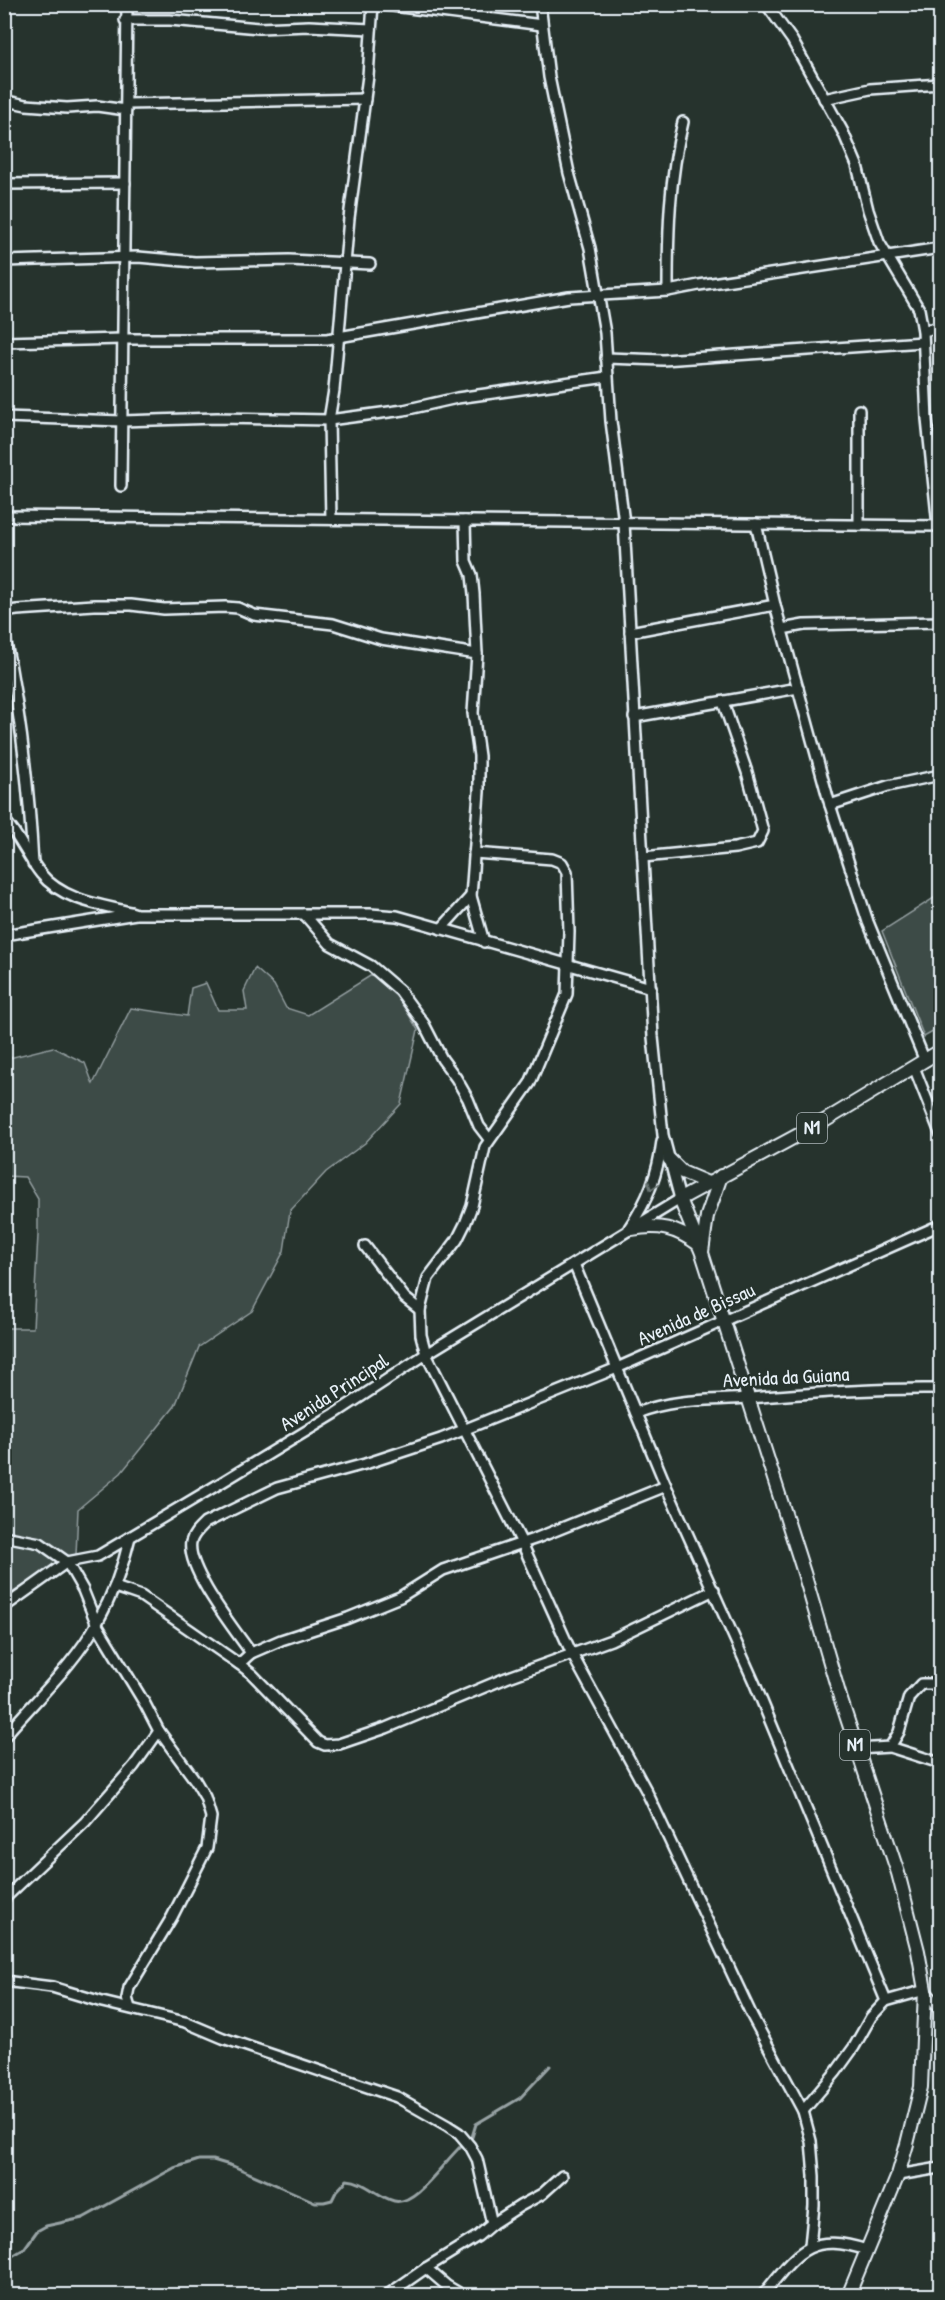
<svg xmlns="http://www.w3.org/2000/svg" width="945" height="2300" viewBox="0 0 945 2300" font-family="'Patrick Hand',sans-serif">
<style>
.green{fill:#3e4b47;stroke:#939ea0;stroke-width:1.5}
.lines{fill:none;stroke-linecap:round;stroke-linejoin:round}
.stream{stroke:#98a3a5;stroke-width:3}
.minor-casing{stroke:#e8f1f8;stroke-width:14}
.major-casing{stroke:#e8f1f8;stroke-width:16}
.minor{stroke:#26332d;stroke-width:9}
.major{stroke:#26332d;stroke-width:12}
.oneway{stroke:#6a7674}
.labels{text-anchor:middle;stroke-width:5;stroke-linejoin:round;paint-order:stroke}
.shield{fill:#26332d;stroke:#aeb8bb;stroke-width:1.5}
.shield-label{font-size:18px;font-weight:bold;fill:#e8f1f8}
.street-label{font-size:20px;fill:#e8f1f8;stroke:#26332d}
</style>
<rect width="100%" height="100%" fill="#26332d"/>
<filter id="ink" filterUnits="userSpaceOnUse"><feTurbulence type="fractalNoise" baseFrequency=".0167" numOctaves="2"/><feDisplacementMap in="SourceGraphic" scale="12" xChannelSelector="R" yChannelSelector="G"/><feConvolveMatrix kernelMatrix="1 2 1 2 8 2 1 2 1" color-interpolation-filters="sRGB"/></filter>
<g filter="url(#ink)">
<g class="green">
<path d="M940 894V1028L924 1037 882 931Z"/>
<path d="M255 968 274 985 286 1008 308 1015 378 971 395 991 418 1030 401 1104 365 1143 326 1172 290 1211 284 1251 252 1311 199 1347 175 1406 121 1473 78 1509 76 1555 5 1597 4 1328H33L38 1235V1199L25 1177 5 1176V1059L53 1047 85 1063 93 1084 131 1008 187 1016 191 988 206 983 218 1010H247L244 991Z"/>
</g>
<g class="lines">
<path class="stream" d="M4 2261 24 2249 37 2231 46 2226 83 2218 174 2168 199 2160H213L233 2166 315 2202H324L332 2200 336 2192 347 2180C365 2181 378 2197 394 2201 419 2207 452 2147 472 2137L476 2124 520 2098 550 2066"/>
<g class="minor-casing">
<g id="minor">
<path d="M377 4 542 25"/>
<path d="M766 4 792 40 843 132 857 165 868 210 879 242 919 309 923 331 927 419 938 526"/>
<path d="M125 20H170L259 28 309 26 371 29"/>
<path d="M824 99 870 89 940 84"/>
<path d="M127 104 365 99"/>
<path d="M4 105 12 102 26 105 67 108 97 106 126 110"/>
<path d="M4 184 125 183"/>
<path d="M4 261 138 257 195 262 289 260 370 264"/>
<path d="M668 291C668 232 669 180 683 122"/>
<path d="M923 331 940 327"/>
<path d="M4 342 122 339H327L569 297 668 291 699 285 940 248"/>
<path d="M606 358 663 360 923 342"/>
<path d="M859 410V525"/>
<path d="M4 417 122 421 217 418 329 420 404 410 457 398 607 377"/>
<path d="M121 486 127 4"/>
<path d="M4 516 940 526"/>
<path d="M331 519 329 420 334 390 349 218 368 76 373 4"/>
<path d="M465 521 466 561 472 575 474 594 477 654 473 713 479 756V792L471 896 484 942"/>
<path d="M756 524 775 605 830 805 868 922 925 1061"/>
<path d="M4 612 17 610 94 605H131L164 609 225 607 238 608 254 615 333 624 381 639 477 654"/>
<path d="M782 629 804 625 940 622"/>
<path d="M630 632 775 605"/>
<path d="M4 633C20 709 29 786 33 864"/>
<path d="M634 717 798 688"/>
<path d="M830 805 888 786 940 775"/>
<path d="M4 820C20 836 27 857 41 874 63 901 103 905 134 913"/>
<path d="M474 853 552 859 562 863 567 872 569 932 567 994 530 1083 485 1147 472 1206 465 1224 457 1240 428 1278 420 1310 421 1335 426 1354 522 1543 572 1654 646 1790 752 2016 803 2111 811 2141 814 2176V2206L810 2246"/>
<path d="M643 857 735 848 757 843 763 831 747 772 723 702"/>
<path d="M304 914 330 944 371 966 400 991 424 1024 442 1059 456 1078 468 1099 479 1126 489 1139"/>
<path d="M441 929 471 896"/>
<path d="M4 935 136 914H370L397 916 651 988"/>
<path d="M914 1067 940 1133"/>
<path d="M629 1228C648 1200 658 1174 662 1141"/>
<path d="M365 1246 405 1298 420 1310"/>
<path d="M574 1264 666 1486 754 1682 886 2001"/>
<path d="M636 1413C676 1398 708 1401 749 1398 813 1393 875 1388 940 1389"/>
<path d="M4 1536 40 1543 67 1562 83 1590 97 1625 145 1704 159 1731 195 1780 205 1797 211 1817 207 1848 172 1917 129 1988 127 1998 130 2008"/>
<path d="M115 1587 141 1596 239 1664 252 1674 318 1742 325 1745 339 1744 386 1728 506 1678 611 1640 714 1590"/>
<path d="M4 1607 67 1562 98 1556 219 1484 336 1413 426 1354 680 1199 663 1135 653 1037 624 523 611 421 605 333 590 248 569 173 549 77 540 4"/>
<path d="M251 1653 281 1640 348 1618 400 1597 443 1570 537 1538 666 1486"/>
<path d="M239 1664 251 1653C235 1630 186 1569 191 1542 193 1534 199 1529 205 1523L277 1488 365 1464 441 1439 617 1368 940 1225"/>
<path d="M4 1737C35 1700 74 1665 97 1623 113 1595 123 1567 130 1537"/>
<path d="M890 1747 940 1763"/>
<path d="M857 1749 890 1747 899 1732 909 1697 921 1684H940"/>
<path d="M4 1899 85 1822 134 1766 159 1731"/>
<path d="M4 1981 52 1987 102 2002 185 2022 223 2038 397 2097 448 2126 459 2133 470 2146 477 2159 492 2224"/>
<path d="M803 2111 836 2072 854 2047 871 2017 886 2001 925 1990 940 2009"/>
<path d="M898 2175 940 2168"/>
<path d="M426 2268 478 2236 492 2224 520 2206 542 2194 562 2176"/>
<path d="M386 2296 426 2268 447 2286 464 2296"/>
<path d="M762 2296C797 2253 808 2231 867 2250"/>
</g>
</g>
<g class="major-casing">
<g id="major">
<path d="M669 1159 682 1172 708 1183"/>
<path d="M632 1229C659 1224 676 1228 698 1244"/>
<path d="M702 1252 707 1216 721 1176"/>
<path d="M848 2296 898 2175 907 2144 921 2087 925 1990 918 1951 898 1873 840 1697 804 1573 702 1253 680 1199 826 1120 940 1051"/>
</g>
</g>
<use href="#minor" class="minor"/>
<use href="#major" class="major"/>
</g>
<defs><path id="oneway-chevron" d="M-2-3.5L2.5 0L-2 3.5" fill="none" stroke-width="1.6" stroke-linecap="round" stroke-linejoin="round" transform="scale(1.5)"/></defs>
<use class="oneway" href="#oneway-chevron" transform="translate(652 1186) rotate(111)"/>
</g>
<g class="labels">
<g class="shield">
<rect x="797" y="1113" width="30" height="30" rx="4.5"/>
<rect x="840" y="1730" width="30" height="30" rx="4.5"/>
</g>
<g class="shield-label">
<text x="812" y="1134">N1</text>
<text x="855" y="1751">N1</text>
</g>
<g class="street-label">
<text transform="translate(696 1314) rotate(-24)" y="7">Avenida de Bissau</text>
<text transform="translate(786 1377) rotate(-3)" y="7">Avenida da Guiana</text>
<text transform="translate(334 1392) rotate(-33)" y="7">Avenida Principal</text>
</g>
</g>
<rect width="945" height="2300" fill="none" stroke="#26332d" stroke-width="24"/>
<rect x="12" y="12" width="921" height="2276" fill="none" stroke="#e8f1f8" stroke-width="2" filter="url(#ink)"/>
</svg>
